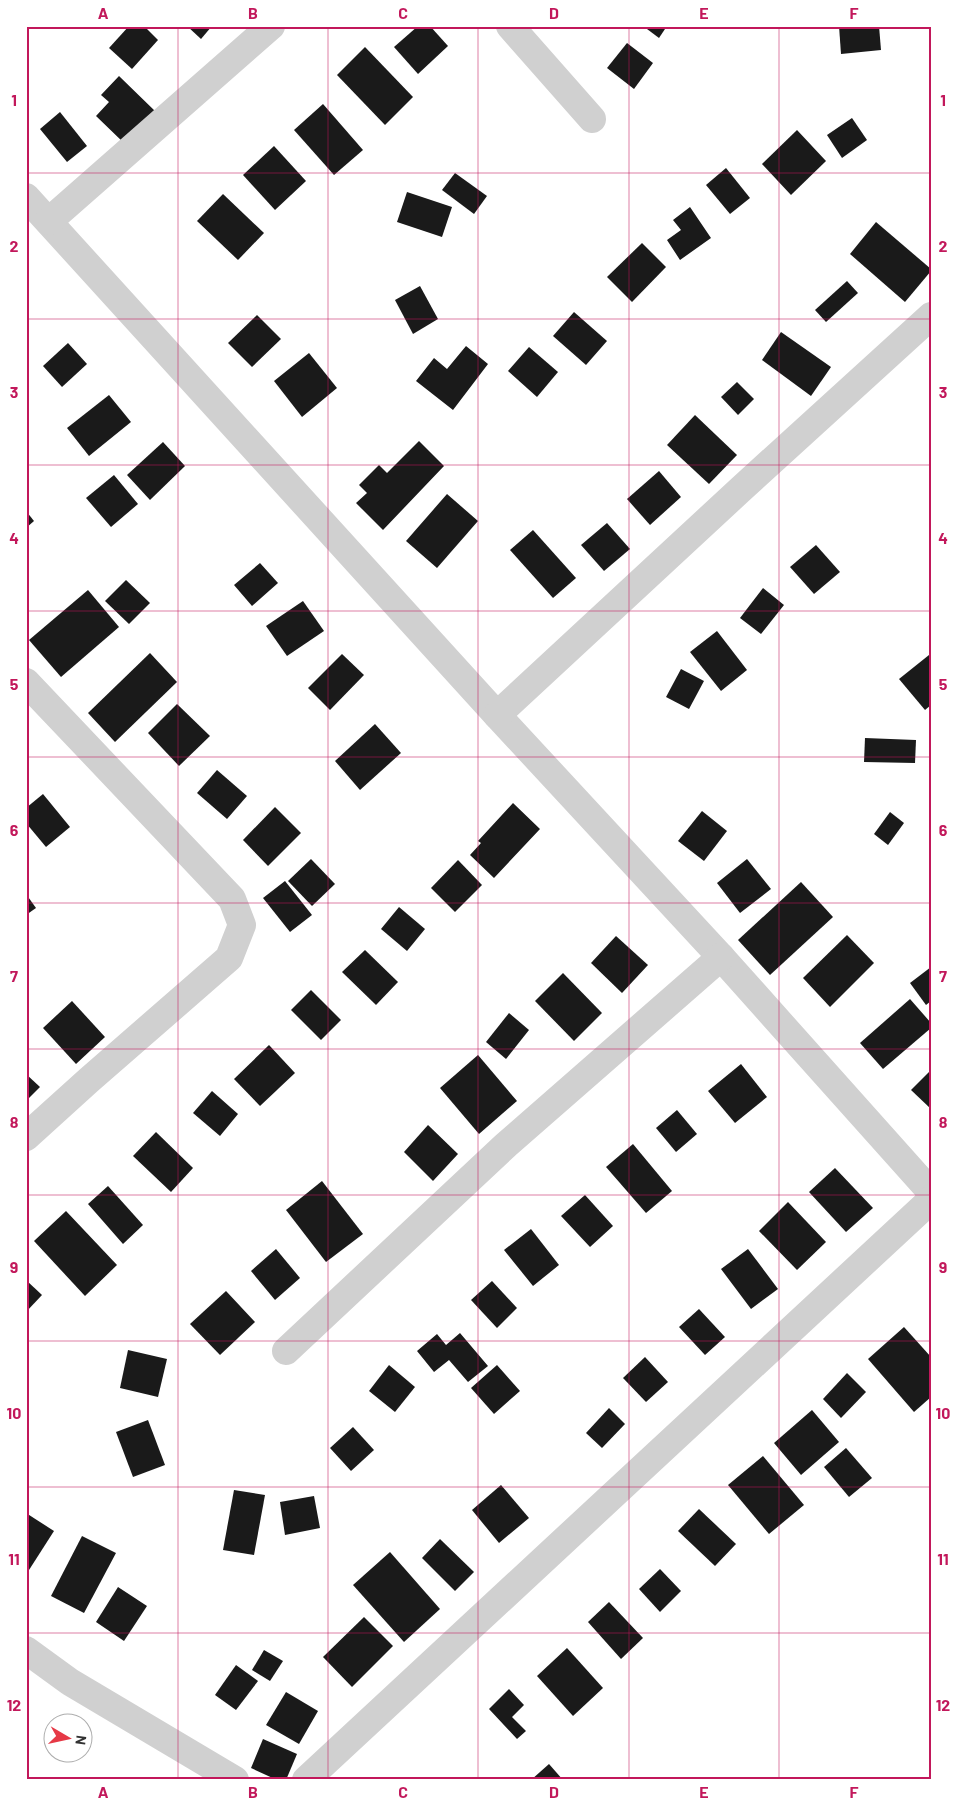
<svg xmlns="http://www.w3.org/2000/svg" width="957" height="1806" viewBox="0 0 957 1806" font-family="Barlow,sans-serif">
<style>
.building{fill:#1a1a1a}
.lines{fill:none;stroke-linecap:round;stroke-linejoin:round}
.minor{stroke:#d0d0d0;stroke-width:28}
.grid{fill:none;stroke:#c2185b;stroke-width:1;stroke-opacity:0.55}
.neatline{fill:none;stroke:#c2185b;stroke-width:2}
.grid-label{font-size:16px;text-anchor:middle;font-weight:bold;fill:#c2185b}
</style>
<rect width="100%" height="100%" fill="#fff"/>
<g class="building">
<path d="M129 26H144L158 40 132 69 109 48Z"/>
<path d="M187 26H212L201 39Z"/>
<path d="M418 26H430L448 46 418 74 394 47Z"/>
<path d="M643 26H667L659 38Z"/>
<path d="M839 26H879L881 50 841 54Z"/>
<path d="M627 43 653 63 634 89 607 68Z"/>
<path d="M365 47 413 97 385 125 337 75Z"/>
<path d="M119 76 156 112 125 144 96 116 109 102 101 95Z"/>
<path d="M323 104 363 150 334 175 294 130Z"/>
<path d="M60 112 87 146 67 162 40 129Z"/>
<path d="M852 118 867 140 842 158 827 135Z"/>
<path d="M797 130 826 161 791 195 762 164Z"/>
<path d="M274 146 306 181 275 210 243 175Z"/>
<path d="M726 168 750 198 730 214 706 185Z"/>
<path d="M455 173 487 196 474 214 442 190Z"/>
<path d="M407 192 452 207 442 237 397 222Z"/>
<path d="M223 194 264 233 238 260 197 221Z"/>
<path d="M690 207 711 238 680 260 667 240 681 230 673 220Z"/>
<path d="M876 222 931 269V271L905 302 850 254Z"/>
<path d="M642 243 666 267 632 302 607 277Z"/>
<path d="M847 281 858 293 826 322 815 310Z"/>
<path d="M420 286 438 319 413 334 395 300Z"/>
<path d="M574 312 607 341 586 365 553 336Z"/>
<path d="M257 315 281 339 252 367 228 343Z"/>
<path d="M781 332 831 367 811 396 762 360Z"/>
<path d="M68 343 87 364 62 387 43 366Z"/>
<path d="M466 346 488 364 453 410 416 381 434 358 447 369Z"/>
<path d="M529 347 558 372 537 397 508 371Z"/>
<path d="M309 353 337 388 302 417 274 381Z"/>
<path d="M737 382 754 399 738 415 721 397Z"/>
<path d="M109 395 131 422 89 456 67 428Z"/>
<path d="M695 415 737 455 709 484 667 445Z"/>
<path d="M419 441 444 466 383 530 356 503 367 493 359 485 379 465 387 473Z"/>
<path d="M163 442 185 466 150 500 127 475Z"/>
<path d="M659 471 681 497 650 525 627 499Z"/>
<path d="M114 475 138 504 111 527 86 498Z"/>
<path d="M447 494 478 521 437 568 406 541Z"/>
<path d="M26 511 34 521 26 528Z"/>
<path d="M607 523 630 549 604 571 581 545Z"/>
<path d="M533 530 576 578 553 598 510 550Z"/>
<path d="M816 545 840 572 814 594 790 567Z"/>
<path d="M260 563 278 583 252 606 234 585Z"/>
<path d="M126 580 150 603 129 624 105 601Z"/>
<path d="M763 588 784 605 761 634 740 618Z"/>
<path d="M88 590 119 627 61 677 29 640Z"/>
<path d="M303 601 324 631 287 656 266 626Z"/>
<path d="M717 631 747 670 721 691 690 652Z"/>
<path d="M150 653 177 682 115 742 88 713Z"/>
<path d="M342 654 364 675 330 710 308 688Z"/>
<path d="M929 655 931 657V705L925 710 899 679Z"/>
<path d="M681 669 704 681 689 709 666 697Z"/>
<path d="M177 704 210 736 179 766 148 733Z"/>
<path d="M375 724 401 753 360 790 335 761Z"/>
<path d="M865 738 916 740 915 763 864 762Z"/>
<path d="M217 770 247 796 227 819 197 793Z"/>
<path d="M43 794 70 827 46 847 26 823V808Z"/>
<path d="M513 803 540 829 494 878 470 855 481 843 478 841Z"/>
<path d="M275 807 301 833 268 866 243 840Z"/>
<path d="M702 811 727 831 704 861 678 841Z"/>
<path d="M890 812 904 823 888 845 874 834Z"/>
<path d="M311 859 335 884 312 906 288 881Z"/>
<path d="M747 859 771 889 740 913 717 883Z"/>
<path d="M458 860 482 885 455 912 431 888Z"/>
<path d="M285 881 312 915 290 932 263 898Z"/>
<path d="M801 882 833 917 770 975 738 940Z"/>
<path d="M26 894 36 908 26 915Z"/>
<path d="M399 907 425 929 407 951 381 929Z"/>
<path d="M847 935 874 963 830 1007 803 978Z"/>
<path d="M616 936 648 965 622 993 591 963Z"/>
<path d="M365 950 398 982 376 1005 342 972Z"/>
<path d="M931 967V1001L926 1005 910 983Z"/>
<path d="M563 973 602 1013 574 1041 535 1001Z"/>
<path d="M311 990 341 1020 321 1040 291 1010Z"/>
<path d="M910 999 931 1023V1028L883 1069 860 1043Z"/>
<path d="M72 1001 105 1037 76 1064 43 1028Z"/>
<path d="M509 1013 529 1030 506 1059 486 1042Z"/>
<path d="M269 1045 295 1073 260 1106 234 1079Z"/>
<path d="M478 1055 517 1101 479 1134 440 1088Z"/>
<path d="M741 1064 767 1097 735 1123 708 1091Z"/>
<path d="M931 1070V1109L911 1090Z"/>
<path d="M26 1074 40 1087 26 1101Z"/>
<path d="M212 1091 238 1114 220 1136 193 1113Z"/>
<path d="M677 1110 697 1134 676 1152 656 1128Z"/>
<path d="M428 1125 458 1154 433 1181 404 1152Z"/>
<path d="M156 1132 193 1168 171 1192 133 1156Z"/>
<path d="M633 1144 672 1191 646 1213 606 1167Z"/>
<path d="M835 1168 873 1208 846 1232 809 1192Z"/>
<path d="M322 1181 363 1234 326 1262 286 1210Z"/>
<path d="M108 1186 143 1225 123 1244 88 1204Z"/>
<path d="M585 1195 613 1226 590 1247 561 1216Z"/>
<path d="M788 1202 826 1242 797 1270 759 1231Z"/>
<path d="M66 1211 117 1265 85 1296 34 1241Z"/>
<path d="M531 1229 559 1265 533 1286 504 1250Z"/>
<path d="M276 1249 300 1278 275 1300 251 1271Z"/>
<path d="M748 1249 778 1289 751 1309 721 1269Z"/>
<path d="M26 1280 42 1295 26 1312Z"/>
<path d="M492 1281 517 1308 497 1328 471 1300Z"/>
<path d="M226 1291 255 1322 220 1355 190 1324Z"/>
<path d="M699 1309 725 1337 705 1355 679 1327Z"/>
<path d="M904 1327 931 1357V1397L914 1412 868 1359Z"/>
<path d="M460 1333 488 1366 468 1382 449 1360 434 1372 417 1351 437 1334 446 1345Z"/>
<path d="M128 1350 167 1359 158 1397 120 1388Z"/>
<path d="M645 1357 668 1382 646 1402 623 1378Z"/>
<path d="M389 1365 415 1387 395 1412 369 1391Z"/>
<path d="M497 1365 520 1391 494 1414 471 1388Z"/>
<path d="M847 1373 866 1392 841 1418 823 1399Z"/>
<path d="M609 1408 625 1424 602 1448 586 1433Z"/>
<path d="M812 1410 839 1442 801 1475 774 1443Z"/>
<path d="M148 1420 165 1465 133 1477 116 1432Z"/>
<path d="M353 1427 374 1450 351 1471 330 1448Z"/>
<path d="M846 1448 872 1478 849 1497 824 1467Z"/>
<path d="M763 1456 804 1505 769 1534 728 1485Z"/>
<path d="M501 1485 529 1518 499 1543 472 1510Z"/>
<path d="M234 1490 265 1495 254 1555 223 1550Z"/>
<path d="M314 1496 320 1528 285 1535 280 1502Z"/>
<path d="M699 1509 736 1544 715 1566 678 1531Z"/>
<path d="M26 1513 54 1531 29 1570 26 1569Z"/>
<path d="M82 1536 116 1553 84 1613 51 1596Z"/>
<path d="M440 1539 474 1572 455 1591 422 1558Z"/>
<path d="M390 1552 440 1609 404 1642 353 1585Z"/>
<path d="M660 1569 681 1591 660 1612 639 1589Z"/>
<path d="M118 1587 147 1606 124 1641 96 1622Z"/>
<path d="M609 1602 643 1638 621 1659 588 1622Z"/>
<path d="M364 1617 393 1646 352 1687 323 1657Z"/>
<path d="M567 1648 603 1688 573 1716 537 1676Z"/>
<path d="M264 1650 283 1661 270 1681 252 1670Z"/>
<path d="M236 1665 258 1681 236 1710 215 1695Z"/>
<path d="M509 1689 524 1705 512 1717 526 1731 517 1739 489 1709Z"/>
<path d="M286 1692 318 1711 299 1744 266 1725Z"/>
<path d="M263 1739 297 1754 286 1780H277L251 1768Z"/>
<path d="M549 1764 563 1780H531Z"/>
</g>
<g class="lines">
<g class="minor">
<path d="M510 26 592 119"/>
<path d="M26 197 497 715 721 957 931 1192"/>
<path d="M49 221 271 26"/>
<path d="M26 682 232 899 242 925 229 958 89 1080 26 1137"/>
<path d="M497 715 741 489 931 316"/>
<path d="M286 1351 506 1145 721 957"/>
<path d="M26 1650 70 1682 235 1780"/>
<path d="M306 1780 931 1200"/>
</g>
</g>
<path class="grid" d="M178 26V1780M328 26V1780M478 26V1780M629 26V1780M779 26V1780M26 173H931M26 319H931M26 465H931M26 611H931M26 757H931M26 903H931M26 1049H931M26 1195H931M26 1341H931M26 1487H931M26 1633H931"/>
<rect width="957" height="1806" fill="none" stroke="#ffffff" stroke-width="55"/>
<g transform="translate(68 1738) rotate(99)"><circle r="24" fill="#ffffff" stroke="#adadad"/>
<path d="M0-4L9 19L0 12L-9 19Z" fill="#e63946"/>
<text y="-8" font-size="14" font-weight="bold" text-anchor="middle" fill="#333333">N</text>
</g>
<rect x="28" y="28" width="902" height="1750" class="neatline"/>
<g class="grid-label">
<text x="103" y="19">A</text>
<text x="253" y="19">B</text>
<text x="403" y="19">C</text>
<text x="554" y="19">D</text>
<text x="704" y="19">E</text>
<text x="854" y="19">F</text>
<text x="14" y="106">1</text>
<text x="943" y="106">1</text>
<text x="14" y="252">2</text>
<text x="943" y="252">2</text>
<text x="14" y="398">3</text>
<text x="943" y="398">3</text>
<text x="14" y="544">4</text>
<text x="943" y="544">4</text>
<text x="14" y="690">5</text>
<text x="943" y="690">5</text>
<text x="14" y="836">6</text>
<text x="943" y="836">6</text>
<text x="14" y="982">7</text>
<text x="943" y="982">7</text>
<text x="14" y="1128">8</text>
<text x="943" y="1128">8</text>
<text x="14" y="1273">9</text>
<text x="943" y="1273">9</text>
<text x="14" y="1419">10</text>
<text x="943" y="1419">10</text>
<text x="14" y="1565">11</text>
<text x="943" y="1565">11</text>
<text x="14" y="1711">12</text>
<text x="943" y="1711">12</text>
<text x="103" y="1798">A</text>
<text x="253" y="1798">B</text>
<text x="403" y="1798">C</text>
<text x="554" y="1798">D</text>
<text x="704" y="1798">E</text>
<text x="854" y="1798">F</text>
</g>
</svg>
